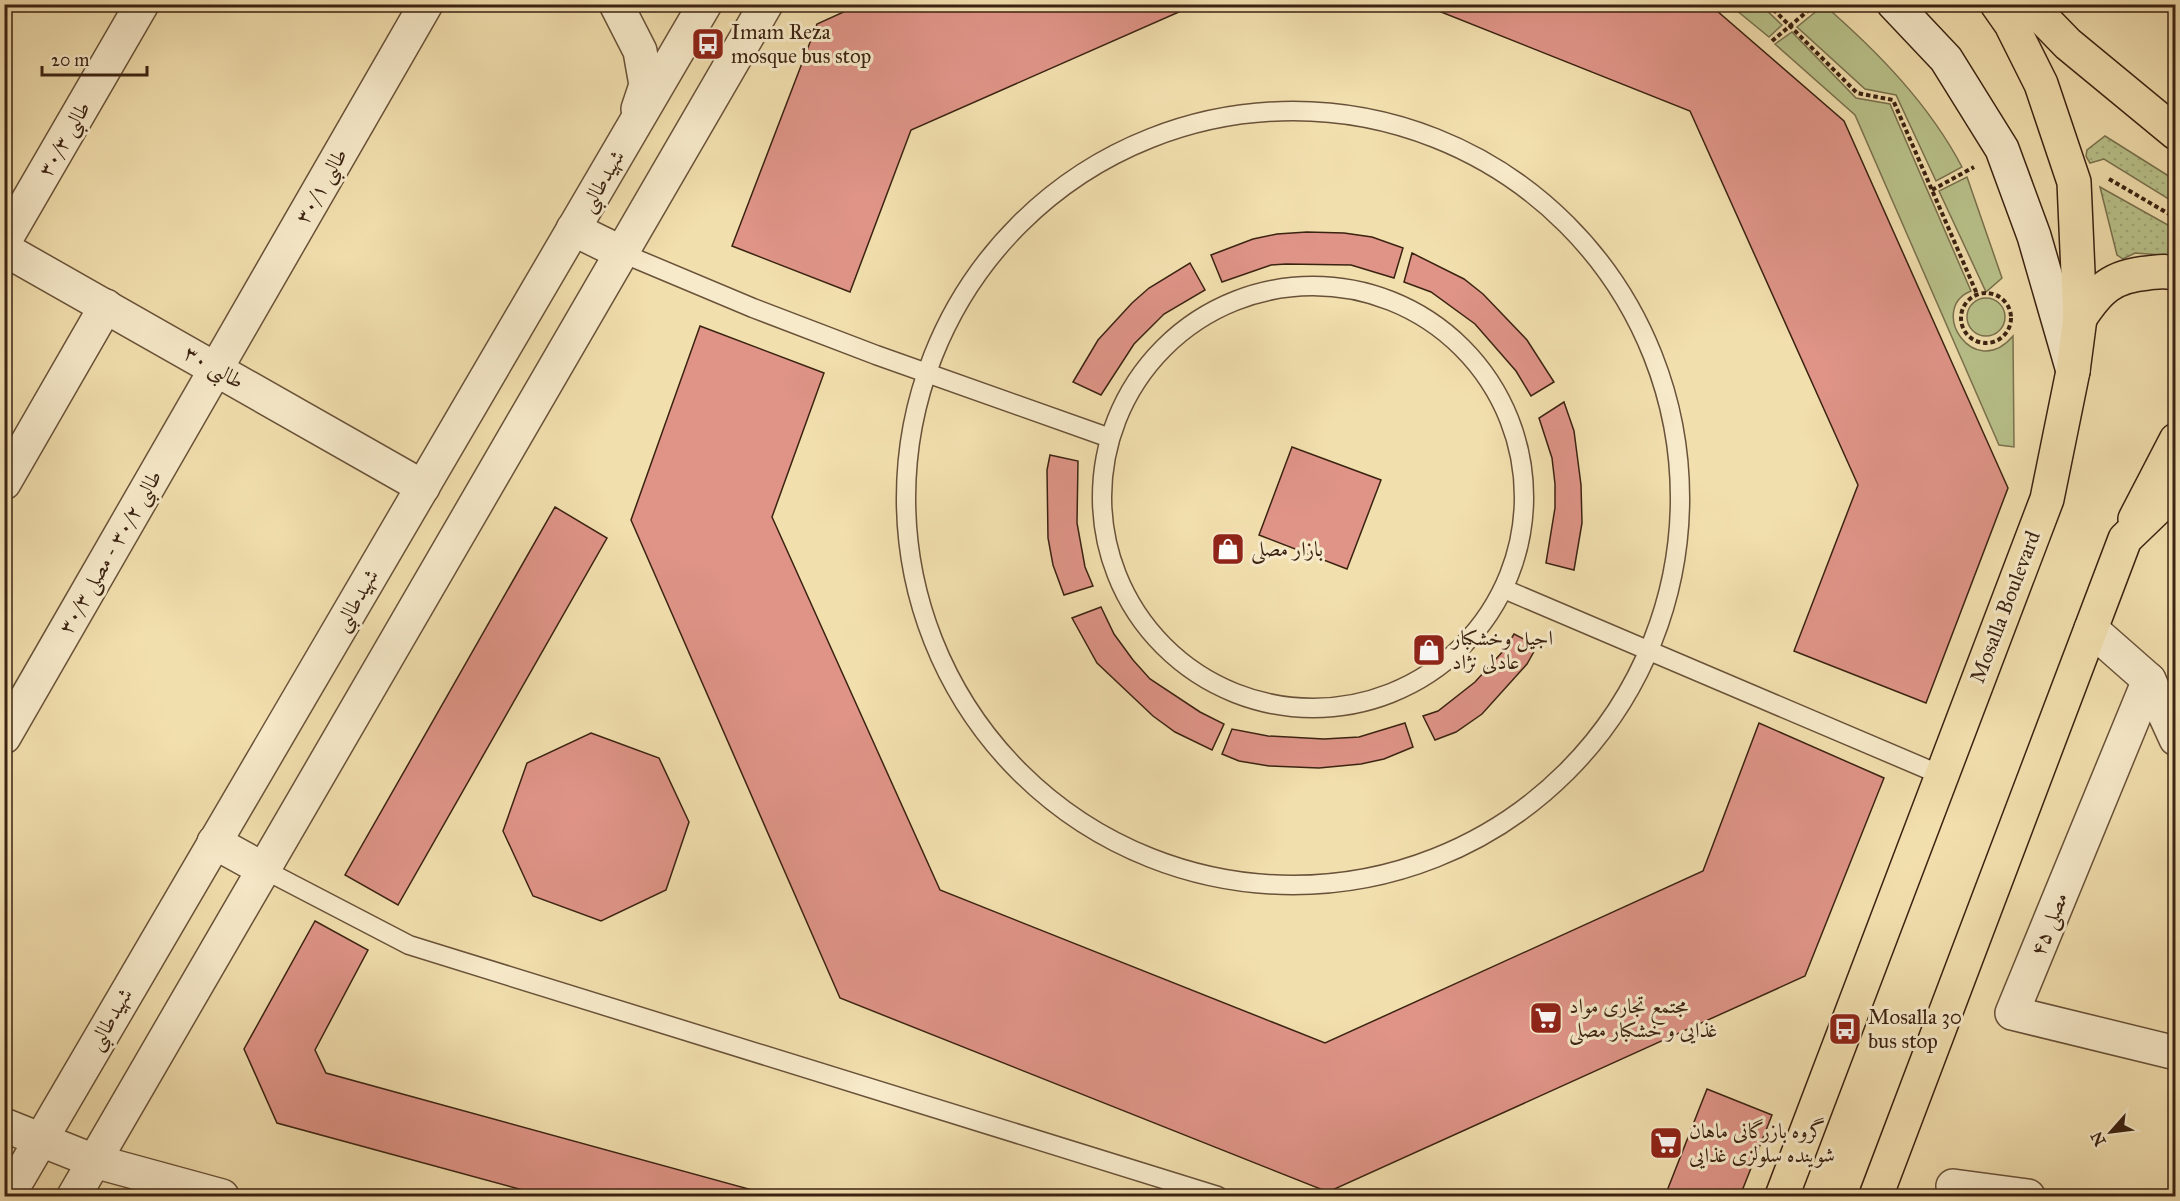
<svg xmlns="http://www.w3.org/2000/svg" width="2180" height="1201" viewBox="0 0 2180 1201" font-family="'IM FELL Great Primer',Amiri,serif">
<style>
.grass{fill:url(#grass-dots);stroke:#7a724e;stroke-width:1.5}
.green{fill:#b9c28b;stroke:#7a724e;stroke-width:1.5}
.building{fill:#df9487;stroke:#3b2312;stroke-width:1.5}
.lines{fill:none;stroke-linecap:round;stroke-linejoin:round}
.service-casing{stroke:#695239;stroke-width:21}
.minor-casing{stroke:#695239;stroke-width:36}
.tertiary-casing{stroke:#695239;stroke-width:36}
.secondary-casing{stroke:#3b2312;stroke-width:36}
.primary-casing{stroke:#3b2312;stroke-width:36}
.trunk-casing{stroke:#3b2312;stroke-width:36}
.path{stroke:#3b2312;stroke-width:4;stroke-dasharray:4.5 3;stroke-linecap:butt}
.service{stroke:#f7eaca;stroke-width:18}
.minor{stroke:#f7eaca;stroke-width:33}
.tertiary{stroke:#f7eaca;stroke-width:33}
.secondary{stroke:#f7eaca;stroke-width:33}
.primary{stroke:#f2dfae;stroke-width:33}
.trunk{stroke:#f2dfae;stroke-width:33}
.labels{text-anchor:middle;stroke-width:6;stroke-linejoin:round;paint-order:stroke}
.poi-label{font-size:21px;fill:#3b2312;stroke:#f7eaca;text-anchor:start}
.street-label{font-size:21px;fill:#3b2312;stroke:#f7eaca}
</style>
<defs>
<pattern id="grass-dots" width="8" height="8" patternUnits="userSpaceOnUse" patternTransform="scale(1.5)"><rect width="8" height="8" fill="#b9c28b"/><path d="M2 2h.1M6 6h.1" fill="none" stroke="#a0a677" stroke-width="1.8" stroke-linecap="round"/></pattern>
</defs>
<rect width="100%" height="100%" fill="#f2dfae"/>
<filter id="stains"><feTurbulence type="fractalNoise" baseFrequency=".00333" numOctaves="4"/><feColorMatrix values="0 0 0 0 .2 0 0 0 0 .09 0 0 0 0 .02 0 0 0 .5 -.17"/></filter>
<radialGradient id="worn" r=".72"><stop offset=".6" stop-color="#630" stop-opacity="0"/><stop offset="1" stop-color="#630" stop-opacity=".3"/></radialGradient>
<g class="grass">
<path d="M2105 136 2175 180V203L2104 159 2090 163 2086 156 2087 150Z"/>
<path d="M2100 187 2175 229V256L2135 253 2123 259 2117 255Z"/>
</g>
<g class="green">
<path d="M1730 5H1761L1782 25 1769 37Z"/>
<path d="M1824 5C1877 51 1929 104 1962 167L1936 181 1896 95 1865 89 1797 27Z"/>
<path d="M1792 32 1856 98 1890 104 1971 291C1927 309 1974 382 2013 336L2014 447 1999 445 1855 115 1775 44Z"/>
<path d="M1967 177 2002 278 1986 292 1939 191Z"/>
<circle cx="1986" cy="317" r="19"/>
</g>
<g class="building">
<path d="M861 4H1197L911 130 850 292 732 246 817 24Z"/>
<path d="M1421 4H1709L1844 121 2008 488 1926 703 1794 651 1858 485 1690 111Z"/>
<path d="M1307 232 1344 233 1372 237 1403 248 1394 278 1351 265 1286 264 1271 265 1222 282 1211 255 1253 239 1277 234Z"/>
<path d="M1412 253 1464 279 1483 294 1527 340 1554 382 1531 396 1516 371 1475 324 1431 292 1404 282Z"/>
<path d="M1190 263 1205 290 1164 314 1134 344 1101 395 1073 382 1098 340 1132 303 1149 288Z"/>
<path d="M700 326 824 373 772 517 940 890 1325 1043 1703 871 1759 723 1884 778 1805 976 1328 1192 840 998 631 520Z"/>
<path d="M1564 402 1574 431 1581 485 1582 523 1574 570 1546 563 1555 508V484L1552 458 1539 418Z"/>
<path d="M1292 447 1381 480 1347 569 1259 535Z"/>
<path d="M1050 455 1078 461 1077 523 1085 567 1093 586 1064 595 1053 565 1048 538 1047 470Z"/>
<path d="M555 507 607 538 398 905 345 875Z"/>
<path d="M1101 607 1114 634 1133 660 1150 679 1200 712 1224 724 1212 750 1175 732 1153 716 1097 663 1072 618Z"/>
<path d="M1514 634 1537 646 1527 664 1482 714 1456 732 1435 740 1423 716 1438 711 1475 682 1505 649Z"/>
<path d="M1405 723 1413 747 1384 759 1361 764 1319 768 1269 766 1239 761 1222 754 1232 729 1268 736 1324 739 1359 737Z"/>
<path d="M591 733 659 758 689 822 666 890 601 921 533 896 503 831 527 763Z"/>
<path d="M315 921 368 950 315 1050 326 1073 774 1196H545L277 1123 244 1049Z"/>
<path d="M1707 1089 1772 1115 1740 1196H1665Z"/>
</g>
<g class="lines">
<g class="service-casing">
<g id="service">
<circle cx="1293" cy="498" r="387"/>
<path d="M622 253 753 308 876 355 1110 438"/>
<circle cx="1313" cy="497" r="211"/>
<path d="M1504 589 1941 775"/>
<path d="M263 869 409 945 1218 1196"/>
</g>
</g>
<g class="minor-casing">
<g id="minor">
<path d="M4 242 142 4"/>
<path d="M4 249 423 487"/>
<path d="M4 483 106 306"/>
<path d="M2091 629 2149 680 2176 739"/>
<path d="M2149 680 2012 1013 2176 1053"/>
<path d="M4 737 426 4"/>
<path d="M1953 1186 2028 1196"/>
</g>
</g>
<g class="tertiary-casing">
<g id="tertiary">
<path d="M616 4 640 51 646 85 638 109"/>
<path d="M573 229 622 253"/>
<path d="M214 842 263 869"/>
<path d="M4 1125 94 1161 222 1196"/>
<path d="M8 1196 705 4"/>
<path d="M74 1196 766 4"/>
</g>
</g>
<g class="secondary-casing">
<path id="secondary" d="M1894 4 1946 59 2002 149 2034 236 2073 371"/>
</g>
<g class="primary-casing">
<g id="primary">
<path d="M2080 318C2099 289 2112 276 2148 273 2158 272 2166 270 2176 274"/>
<path d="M2135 519 2176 440"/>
<path d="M1782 1196 2047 499 2073 371 2080 318 2074 182 2041 84 2011 24 1997 4"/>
<path d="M1876 1196 2125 539 2176 490"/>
</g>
</g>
<g class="trunk-casing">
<path id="trunk" d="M2029 4 2068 44 2176 133"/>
</g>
<g class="path">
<path d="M1768 4 1857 93 1893 100 1977 294"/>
<path d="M1772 41 1816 4"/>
<path d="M2109 179 2176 218"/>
<path d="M1932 190 1974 167"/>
<circle cx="1986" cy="318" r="25"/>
</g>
<use href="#service" class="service"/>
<use href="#minor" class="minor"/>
<use href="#tertiary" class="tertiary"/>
<use href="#secondary" class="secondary"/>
<use href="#primary" class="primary"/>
<use href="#trunk" class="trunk"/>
</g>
<defs>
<g id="bus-square" transform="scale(1.725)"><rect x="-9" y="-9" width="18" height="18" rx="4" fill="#8f2418" stroke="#f7eaca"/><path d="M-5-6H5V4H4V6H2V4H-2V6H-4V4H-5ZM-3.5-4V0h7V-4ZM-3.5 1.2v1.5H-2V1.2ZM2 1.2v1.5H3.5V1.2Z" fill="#fff"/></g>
<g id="shop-square" transform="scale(1.725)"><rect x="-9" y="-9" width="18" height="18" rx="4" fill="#8f2418" stroke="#f7eaca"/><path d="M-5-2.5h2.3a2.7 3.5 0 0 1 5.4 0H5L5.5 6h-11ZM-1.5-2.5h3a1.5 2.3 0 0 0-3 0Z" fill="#fff"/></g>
<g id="supermarket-square" transform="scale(1.725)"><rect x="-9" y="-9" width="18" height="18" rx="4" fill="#8f2418" stroke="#f7eaca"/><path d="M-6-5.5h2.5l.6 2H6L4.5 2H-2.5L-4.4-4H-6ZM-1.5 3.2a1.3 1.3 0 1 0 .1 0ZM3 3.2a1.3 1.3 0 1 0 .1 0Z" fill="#fff"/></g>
</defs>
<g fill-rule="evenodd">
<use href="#bus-square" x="708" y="44"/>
<use href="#shop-square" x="1228" y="549"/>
<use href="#shop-square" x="1429" y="650"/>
<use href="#supermarket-square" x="1546" y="1018"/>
<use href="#bus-square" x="1845" y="1029"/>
<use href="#supermarket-square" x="1666" y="1143"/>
</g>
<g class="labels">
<g class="poi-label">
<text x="731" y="39">Imam Reza<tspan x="731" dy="24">mosque bus stop</tspan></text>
<text x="1251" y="556">بازار مصلى</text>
<text x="1452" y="645">اجیل وخشکبار<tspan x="1452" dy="24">عادلی نژاد</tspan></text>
<text x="1569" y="1013">مجتمع تجاری مواد<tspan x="1569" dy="24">غذایی و خشکبار مصلی</tspan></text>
<text x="1868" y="1024">Mosalla 30<tspan x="1868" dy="24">bus stop</tspan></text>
<text x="1689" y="1138">گروه بازرگانی ماهان<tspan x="1689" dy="24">شوینده سلولزی غذایی</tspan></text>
</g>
<g class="street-label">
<text transform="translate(64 139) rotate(-60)" y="7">طالبی ۳۰/۳</text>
<text transform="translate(602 181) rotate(-60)" y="7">شهیدطالبی</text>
<text transform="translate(321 186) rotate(-60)" y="7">طالبی ۳۰/۱</text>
<text transform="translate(214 367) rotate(30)" y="7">طالبی ۳۰</text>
<text transform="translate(110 552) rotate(-60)" y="7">طالبی ۳۰/۲ - مصلی ۳۰/۳</text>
<text transform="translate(356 600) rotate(-60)" y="7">شهیدطالبی</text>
<text transform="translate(2005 607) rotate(-69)" y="7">Mosalla Boulevard</text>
<text transform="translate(2049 924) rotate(-68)" y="7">مصلی ۴۵</text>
<text transform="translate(110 1019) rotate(-60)" y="7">شهیدطالبی</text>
</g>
</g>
<rect width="2180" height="1201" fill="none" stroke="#f2dfae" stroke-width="24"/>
<rect x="6" y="6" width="2168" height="1189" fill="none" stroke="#3b2312" stroke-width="3"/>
<rect x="12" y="12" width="2156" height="1177" fill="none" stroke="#3b2312" stroke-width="1.5"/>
<g transform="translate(2111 1132) rotate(242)" stroke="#f7eaca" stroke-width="4.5" paint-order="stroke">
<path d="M0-4.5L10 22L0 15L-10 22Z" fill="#3b2312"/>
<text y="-9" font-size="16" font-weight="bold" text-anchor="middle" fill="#3b2312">N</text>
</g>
<path d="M42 66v9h105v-9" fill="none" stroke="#3b2312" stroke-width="3"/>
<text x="51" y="66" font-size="18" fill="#3b2312" stroke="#f7eaca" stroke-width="4.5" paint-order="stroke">20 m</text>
<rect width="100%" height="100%" filter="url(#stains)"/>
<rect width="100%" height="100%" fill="url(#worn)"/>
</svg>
